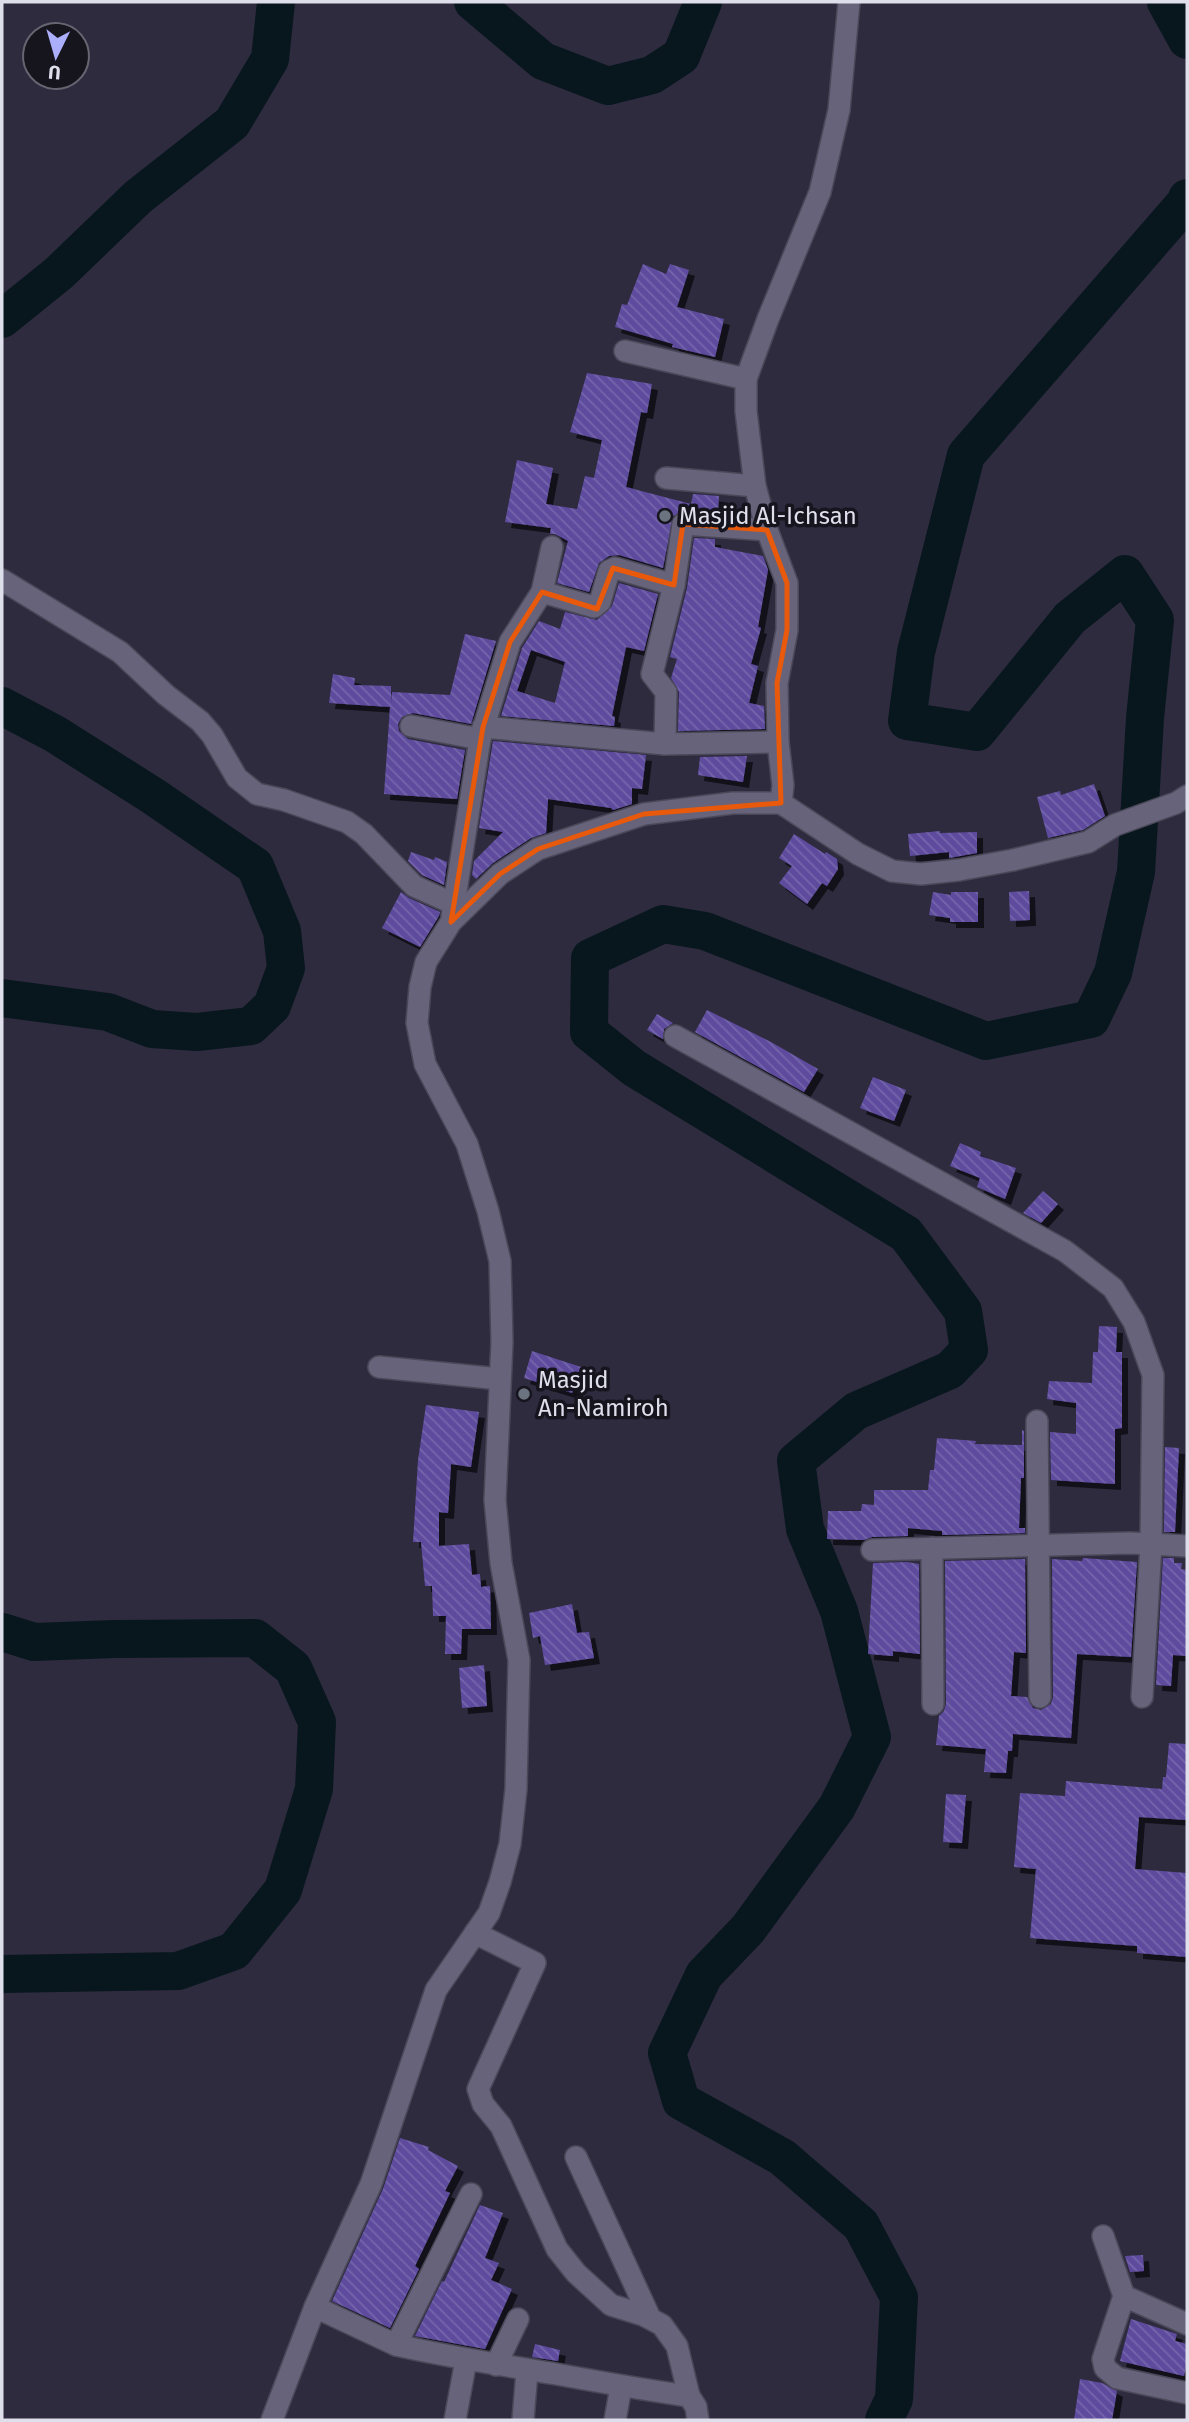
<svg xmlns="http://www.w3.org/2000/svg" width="1189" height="2422" viewBox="0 0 1189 2422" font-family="'Fira Sans',sans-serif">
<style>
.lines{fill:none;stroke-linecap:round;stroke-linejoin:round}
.river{stroke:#08171e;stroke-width:38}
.building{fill:url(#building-back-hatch);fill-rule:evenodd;filter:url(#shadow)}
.minor-casing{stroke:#4a4858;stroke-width:24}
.minor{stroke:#66637a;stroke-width:21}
.marked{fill:none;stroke:#e8590c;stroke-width:5;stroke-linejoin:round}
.worship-dot{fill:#6b7280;stroke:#16151e;stroke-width:2.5}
.labels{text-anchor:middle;stroke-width:7;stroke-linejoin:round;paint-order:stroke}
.poi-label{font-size:24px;fill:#dfdeeb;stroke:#16151e;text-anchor:start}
</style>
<defs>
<pattern id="building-back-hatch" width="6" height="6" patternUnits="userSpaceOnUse" patternTransform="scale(1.75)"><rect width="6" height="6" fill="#5e4c9e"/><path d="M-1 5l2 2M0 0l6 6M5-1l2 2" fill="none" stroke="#7565ac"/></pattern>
<filter id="shadow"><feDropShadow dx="6" dy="6" stdDeviation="0" flood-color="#0009"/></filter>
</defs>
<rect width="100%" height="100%" fill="#2e2b3f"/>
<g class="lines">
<g class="river">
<path d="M473 2 543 61 608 86 652 75 681 56 703 2"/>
<path d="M1166 2 1187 40"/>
<path d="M2 319 59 273 138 197 232 123 270 59 276 2"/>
<path d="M2 706 55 734 153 796 255 866 282 931 286 968 272 1006 251 1026 197 1032 152 1029 108 1012 2 998"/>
<path d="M2 1632 34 1642 114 1639 255 1638 293 1668 317 1722 314 1789 283 1890 234 1951 178 1971 2 1974"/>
<path d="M884 2420 894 2399 899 2297 861 2225 782 2157 681 2101 667 2053 704 1975 748 1929 837 1807 872 1737 839 1611 805 1529 796 1461 856 1411 950 1370 969 1350 963 1311 906 1234 634 1068 589 1032 590 958 663 924 705 931 986 1041 1091 1019 1113 973 1136 872 1145 718 1155 620 1125 574 1070 618 977 732 907 721 916 652 966 455 1186 202 1187 198"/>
</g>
</g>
<g class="building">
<path d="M643 264 666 274 670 264 689 270 677 307 724 319 715 357 672 347 673 344 615 327 622 304 627 305Z"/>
<path d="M587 373 652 384 647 413 641 412 626 487 691 504 693 494 719 496 718 513 684 511 673 516 663 568 619 555 609 556 599 563 589 592 557 583 568 541 555 534H550L551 528 505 522 517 460 553 468 546 504 577 509 585 476 594 478 602 440 570 432Z"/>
<path d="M694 538 715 539V547L763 556 768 570 758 627 761 628 751 664 758 666 749 703 764 706 765 729 678 731 679 692 671 678 677 659 670 657 687 588Z"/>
<path d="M619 583 658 594 644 651 626 647 612 716 615 717 614 726 501 716 522 648 539 621 560 629 565 612 597 620 612 606ZM531 650 565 662 555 703 517 691Z"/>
<path d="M465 634 496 641 471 724 413 713 402 717 398 724 399 731 408 739 465 750 457 799 384 794 390 707 329 703 333 674 355 678 354 685 391 686V702L392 692 450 695Z"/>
<path d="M493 741 646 755 642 789 632 788V804L613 810 611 808 548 799 546 833 531 838 493 863 476 879 472 875 474 861 503 832 479 828Z"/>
<path d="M747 756 743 782 698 775 700 757Z"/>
<path d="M1094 784 1105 816 1083 830 1048 838 1037 797 1060 791 1061 795Z"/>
<path d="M940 831V833L977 832V853L949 858V852L910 856 908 834Z"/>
<path d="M794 834 825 854 826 852 837 859 838 869 827 886 822 883 807 904 779 883 792 866 779 858Z"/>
<path d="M411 852 434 860 435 857 447 862 444 885 422 875 408 861Z"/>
<path d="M1029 891 1030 920 1010 921 1009 892Z"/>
<path d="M401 892 409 898 440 912 439 916 420 947 382 928Z"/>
<path d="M933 892 951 895V892H978V922H950V918L929 915Z"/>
<path d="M707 1010 771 1042 818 1069 804 1092 695 1032Z"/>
<path d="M657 1014 673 1023 664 1029 663 1039 647 1030Z"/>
<path d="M873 1077 906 1090 894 1121 860 1108Z"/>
<path d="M960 1143 981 1152 980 1156 1016 1168 1005 1199 977 1187 980 1178 950 1166Z"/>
<path d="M1043 1191 1058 1204 1041 1223 1023 1213Z"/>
<path d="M1099 1326 1117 1327 1116 1352H1122V1428L1115 1429V1484L1051 1480 1050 1432 1076 1434V1403L1047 1399 1049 1381 1092 1383 1093 1352H1098Z"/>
<path d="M532 1351 581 1367 572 1393 524 1378Z"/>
<path d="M426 1405 479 1412 471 1467 451 1464 448 1513 439 1512V1546L469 1544 472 1575 480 1574 481 1587 490 1586 491 1629H462L461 1654H445L446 1616H433L432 1586H425L421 1542H413L418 1460Z"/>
<path d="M1022 1430 1024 1431V1478H1021L1019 1528H1025V1533L942 1535V1531L908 1528V1536L872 1537 864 1540 827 1539 828 1511H861L862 1504 874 1505V1490H928L930 1470H934L937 1438 976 1441 975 1444 1022 1445Z"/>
<path d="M1165 1447 1179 1448 1175 1532H1164Z"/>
<path d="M1083 1558 1137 1562 1131 1657 1077 1654 1071 1738 1013 1734 1012 1751H1008L1006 1773 984 1772 986 1749 936 1745 939 1716 944 1711 946 1704 945 1561 1025 1559 1026 1653 1014 1652 1011 1696 1027 1697 1033 1708 1041 1710 1051 1704 1053 1697 1052 1559 1082 1561Z"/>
<path d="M1163 1558H1174V1563H1182L1181 1569 1187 1570V1656L1173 1655 1171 1686 1156 1685Z"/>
<path d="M907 1562 919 1564 920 1654 893 1651V1656L868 1654 873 1563Z"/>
<path d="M572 1604 577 1633 589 1632 594 1658 545 1665 540 1636 533 1638 529 1613Z"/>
<path d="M484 1665 487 1706 462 1708 459 1668Z"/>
<path d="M1169 1743 1187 1744V1820L1139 1817 1135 1869 1187 1873V1957L1137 1953V1946L1030 1938 1036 1869 1014 1867 1020 1793 1065 1796 1066 1781 1162 1789 1163 1777H1166Z"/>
<path d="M946 1794 966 1795 962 1843 943 1842Z"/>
<path d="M400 2138 429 2147 428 2150 458 2166 445 2191 450 2193 415 2266 419 2269 390 2328 332 2301 383 2189Z"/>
<path d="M480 2205 503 2213 485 2258 499 2263 491 2280 512 2289 485 2349 415 2336 442 2281 444 2282Z"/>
<path d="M1143 2255 1144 2271 1130 2272 1125 2256Z"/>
<path d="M1131 2319 1177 2334 1175 2341 1187 2344V2363L1184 2376 1120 2361Z"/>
<path d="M535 2344 560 2350 558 2361 532 2357Z"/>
<path d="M1080 2379 1102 2383 1117 2391 1112 2420H1074Z"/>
</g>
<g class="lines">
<g class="minor-casing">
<g id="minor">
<path d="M849 2 839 110 820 192 768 319 746 379V411L755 486 767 530 787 583V630L777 683 778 742 783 785 781 803 858 854 892 871 921 874 959 870 1013 860 1088 842 1115 825 1176 803 1187 796"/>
<path d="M625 351 746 379"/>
<path d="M666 478 755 486"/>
<path d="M2 580 120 652 166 695 200 721 212 735 237 778 257 794 284 800 347 822 364 834 414 886 454 904"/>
<path d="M542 592 552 547"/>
<path d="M411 726 480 739 510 642 542 592 594 607 600 602 609 571 615 568 674 585"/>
<path d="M483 727 665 744 778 742"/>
<path d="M665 744 666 692 652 674 674 585 683 524 767 530"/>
<path d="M452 917 480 739"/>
<path d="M675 1036 1065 1251 1113 1288 1134 1322 1153 1375 1151 1545 1142 1697"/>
<path d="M379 1367 500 1379"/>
<path d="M1037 1421 1040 1697"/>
<path d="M932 1548 933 1704"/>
<path d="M872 1550 1130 1543 1187 1546"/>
<path d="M475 1933 535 1963 478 2089 483 2104 501 2126 557 2249 576 2273 611 2305 643 2315 662 2325 677 2346 689 2396"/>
<path d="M576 2157 650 2318"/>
<path d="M1103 2236 1124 2296 1187 2324"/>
<path d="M1124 2296 1103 2359 1105 2368 1117 2378 1187 2393"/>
<path d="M315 2307 396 2345 471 2194"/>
<path d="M396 2345C449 2357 502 2365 556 2374 600 2382 644 2390 689 2396L696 2407 698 2420"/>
<path d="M496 2365 518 2319"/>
<path d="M272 2420 315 2307 371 2184 436 1990 489 1913 500 1882 510 1844 516 1789 519 1660 501 1563 495 1500 502 1342 500 1261 488 1211 467 1144 425 1064 417 1023 420 987 426 962 451 922 500 874 538 849 644 814 733 803H781"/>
<path d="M455 2420 466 2360"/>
<path d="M523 2420 527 2371"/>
<path d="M615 2420 621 2387"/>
</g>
</g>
<use href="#minor" class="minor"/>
</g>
<path class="marked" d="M683 524 767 530 787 583V630L777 683 781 803 644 814 538 849 500 874 451 922 483 727 510 642 542 592 597 609 613 568 674 585Z"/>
<g class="worship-dot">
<circle cx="665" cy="516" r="7"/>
<circle cx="524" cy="1394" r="7"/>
</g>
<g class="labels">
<g class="poi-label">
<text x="679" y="524">Masjid Al-Ichsan</text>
<text x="538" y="1388">Masjid<tspan x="538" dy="28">An-Namiroh</tspan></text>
</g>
</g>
<rect width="1189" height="2422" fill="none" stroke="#dfdeeb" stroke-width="7"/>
<g transform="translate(56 56) rotate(185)"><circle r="33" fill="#16151e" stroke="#666570" stroke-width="2"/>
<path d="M0-5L12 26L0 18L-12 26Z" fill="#abaffb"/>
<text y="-10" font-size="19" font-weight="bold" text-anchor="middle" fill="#dfdeeb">U</text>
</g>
</svg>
